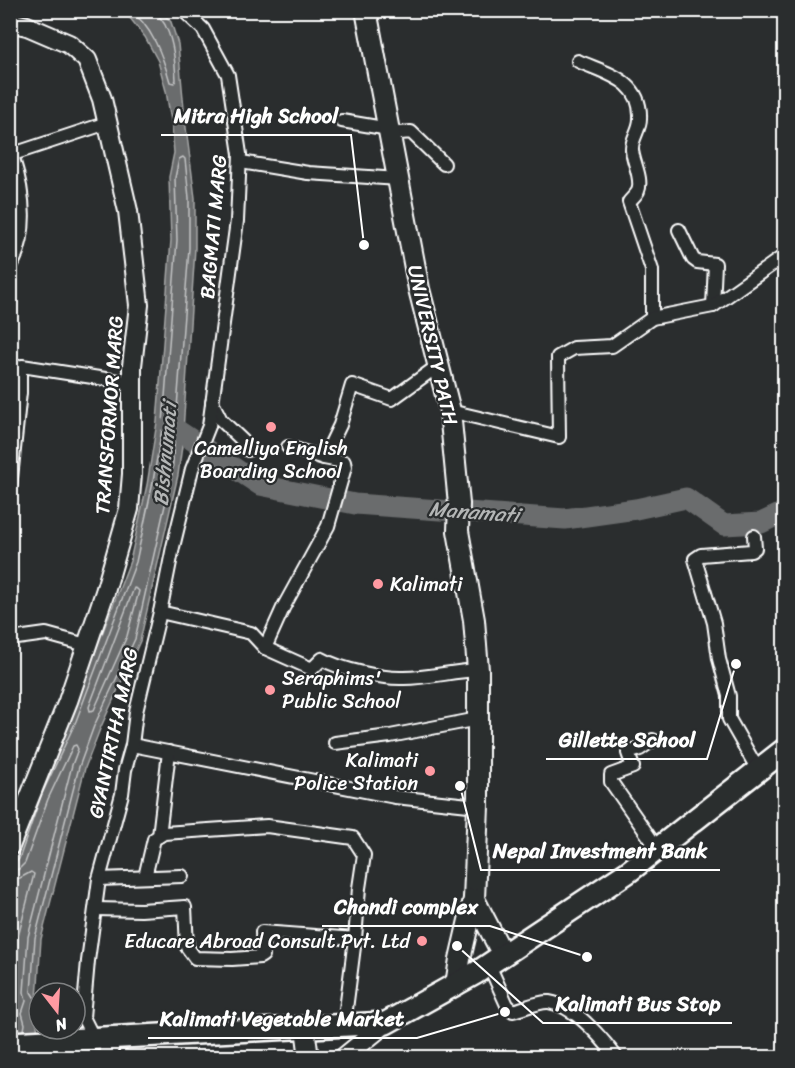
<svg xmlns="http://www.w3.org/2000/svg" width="795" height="1068" viewBox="0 0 795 1068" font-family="Sriracha,sans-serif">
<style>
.water{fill:#6a6c6d;stroke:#a6a7a7;stroke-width:1.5}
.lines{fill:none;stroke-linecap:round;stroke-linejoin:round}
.shore{stroke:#c3c4c5;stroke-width:1.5}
.river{stroke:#6a6c6d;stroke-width:21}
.minor-casing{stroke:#fff;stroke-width:16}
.secondary-casing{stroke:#fff;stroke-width:22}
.primary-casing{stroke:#fff;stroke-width:24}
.trunk-casing{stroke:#fff;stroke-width:26}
.minor{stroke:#2a2d2e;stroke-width:12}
.secondary{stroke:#2a2d2e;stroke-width:18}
.primary{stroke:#2a2d2e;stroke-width:20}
.trunk{stroke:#2a2d2e;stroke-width:21}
.poi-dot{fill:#ff9aa2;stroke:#2a2d2e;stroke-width:2}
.labels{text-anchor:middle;stroke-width:4.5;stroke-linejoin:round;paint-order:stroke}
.street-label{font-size:20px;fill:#fff;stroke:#2a2d2e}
.poi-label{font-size:20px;fill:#fff;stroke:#2a2d2e;text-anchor:start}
.water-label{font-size:21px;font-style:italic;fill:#b4b6b6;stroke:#2a2d2e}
.leader{fill:none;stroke:#fff;stroke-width:2}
.callout-dot{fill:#fff;stroke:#2a2d2e;stroke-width:2}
.callout-label{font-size:21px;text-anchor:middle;font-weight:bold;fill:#fff;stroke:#2a2d2e;stroke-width:4.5;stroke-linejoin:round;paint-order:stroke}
</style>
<rect width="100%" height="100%" fill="#2a2d2e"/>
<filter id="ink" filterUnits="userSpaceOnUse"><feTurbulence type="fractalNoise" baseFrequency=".0167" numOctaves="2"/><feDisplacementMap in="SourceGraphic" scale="12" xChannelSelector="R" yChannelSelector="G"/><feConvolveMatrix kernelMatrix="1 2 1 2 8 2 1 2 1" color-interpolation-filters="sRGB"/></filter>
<g filter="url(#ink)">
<path class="water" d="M117 11H161L171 22 178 44 185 120 195 198V248L182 446 178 475 140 641 100 729 85 768 41 939 36 1014 40 1057H11L10 864 70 718 130 561 147 485 157 422 171 240 169 177 174 153 172 126 166 91 158 61 145 37 130 18Z"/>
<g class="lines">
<g class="shore">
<path d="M129 10C152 25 163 57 170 82L174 83 176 80C175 63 174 44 166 27 164 21 158 18 157 10"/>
<path d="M134 588 137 589 139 591 127 636 94 710 90 711 89 707Z"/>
<path d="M10 863H15L19 859 41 796 76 721 136 562 152 487 163 423 177 240 175 178 179 159 183 157 185 159 189 198V248L172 474 135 639 94 726 79 767 35 938 31 992 34 997 39 999"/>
<path d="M10 871 19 869 25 863 48 799 73 746 76 745 78 749 72 765 28 937 24 992 26 1001 22 1013 25 1024 24 1030"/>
<path d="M10 880 20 878 31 872 34 874 18 937 15 990 16 1001 13 1013 15 1031"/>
</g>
<path class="river" d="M171 426 260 485 355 504 565 519 636 509 686 498 724 525 761 523 784 512"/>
<g class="minor-casing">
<g id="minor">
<path d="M578 61C607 74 642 80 640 119 640 130 631 139 632 150 633 162 643 179 638 191 636 195 631 199 629 202L652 270V318"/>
<path d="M342 121 389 129"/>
<path d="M390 134 411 132 444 164"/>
<path d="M10 155 107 123"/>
<path d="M241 162 308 173 399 179"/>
<path d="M679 230 693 259 697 262 715 264 713 306"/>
<path d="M10 268C30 233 24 192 12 155"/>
<path d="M10 390 20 392 10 488"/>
<path d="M20 392V369L22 366 131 383"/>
<path d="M212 402 221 420 243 441 248 450"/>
<path d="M450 411 559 437 558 357 574 348 612 346 652 318 713 306 784 256"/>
<path d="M288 447 324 458"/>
<path d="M754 536 755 548 751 551 701 555 695 559 714 623 719 659 729 696V719L758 770"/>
<path d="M160 612 251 633 265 648 312 669 322 659C339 669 383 679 404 678 429 678 453 671 478 670"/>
<path d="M10 639 46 634 86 645"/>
<path d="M265 648 283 608 328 526 345 467 344 462 324 458 340 425 352 385 392 399 439 365"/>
<path d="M653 740 640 749 628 753 633 767 611 775V782L657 848"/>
<path d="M335 743 390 736 478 719"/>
<path d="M132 745 395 797 478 806"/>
<path d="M159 836 169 752"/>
<path d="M145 877 154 839 164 833 267 826 353 838 364 855 359 888 355 939 344 1025"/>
<path d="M99 879 182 876"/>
<path d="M96 909 141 910 185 907 187 947 195 958 232 959 260 957 263 955 262 932 355 939"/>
<path d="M489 965 507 1005 513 1011C523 1009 539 1001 549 1002 575 1006 602 1038 617 1058"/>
<path d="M100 1036 91 1033 83 1017 88 961 99 879 122 794 125 770 132 745 136 712 160 612 173 547 192 469 209 426 237 221 240 154 228 75 203 29 183 10"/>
</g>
</g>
<g class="secondary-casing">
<g id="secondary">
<path d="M10 22 27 26 69 44 87 60 102 99 128 211 139 305 132 366V474L129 509 105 592 68 701 10 846"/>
<path d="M305 1028 309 1058"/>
<path d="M109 1038V1058"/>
<path d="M343 1058 386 1023"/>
</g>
</g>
<g class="primary-casing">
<g id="primary">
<path d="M366 10 419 289 450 411 459 504 458 531 474 620 478 670V806L474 899 460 959 456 985"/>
<path d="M474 899 503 955"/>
</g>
</g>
<g class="trunk-casing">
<path id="trunk" d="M10 1043 386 1023 476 973 628 872 784 750"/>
</g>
<use href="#minor" class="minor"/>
<use href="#secondary" class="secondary"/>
<use href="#primary" class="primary"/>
<use href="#trunk" class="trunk"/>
</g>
</g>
<g class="poi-dot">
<circle cx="271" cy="427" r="6"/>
<circle cx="378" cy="584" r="6"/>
<circle cx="270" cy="690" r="6"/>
<circle cx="430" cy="771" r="6"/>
<circle cx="422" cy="941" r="6"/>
</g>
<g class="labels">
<g class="street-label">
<text transform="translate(213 227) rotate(-85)" y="7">BAGMATI MARG</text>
<text transform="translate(433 345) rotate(77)" y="7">UNIVERSITY PATH</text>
<text transform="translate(109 415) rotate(-86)" y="7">TRANSFORMOR MARG</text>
<text transform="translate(113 733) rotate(-78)" y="7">GYANTIRTHA MARG</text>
</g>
<g class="poi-label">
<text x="271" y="455" text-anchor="middle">Camelliya English<tspan x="271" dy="23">Boarding School</tspan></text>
<text x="390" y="591">Kalimati</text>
<text x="282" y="685">Seraphims'<tspan x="282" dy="23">Public School</tspan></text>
<text x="418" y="767" text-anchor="end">Kalimati<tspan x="418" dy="23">Police Station</tspan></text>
<text x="410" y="948" text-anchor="end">Educare Abroad Consult Pvt. Ltd</text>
</g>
<g class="water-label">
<text transform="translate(165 454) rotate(-85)" y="7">Bishnumati</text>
<text transform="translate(474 512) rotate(4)" y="7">Manamati</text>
</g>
</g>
<path class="leader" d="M364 245L351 135H161M736 664L707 759H546M460 786L481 870H720M587 957L490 926H322M457 946L543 1023H732M505 1012L417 1038H148"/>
<g class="callout-dot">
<circle cx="364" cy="245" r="6"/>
<circle cx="736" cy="664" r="6"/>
<circle cx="460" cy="786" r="6"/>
<circle cx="587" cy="957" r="6"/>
<circle cx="457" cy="946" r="6"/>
<circle cx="505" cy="1012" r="6"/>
</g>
<g class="callout-label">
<text x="256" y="123">Mitra High School</text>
<text x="627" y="747">Gillette School</text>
<text x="600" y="858">Nepal Investment Bank</text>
<text x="406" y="914">Chandi complex</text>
<text x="638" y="1011">Kalimati Bus Stop</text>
<text x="282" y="1026">Kalimati Vegetable Market</text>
</g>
<rect width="795" height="1068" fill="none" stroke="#2a2d2e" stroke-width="36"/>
<rect x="18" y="18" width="759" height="1032" fill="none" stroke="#fff" stroke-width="2" filter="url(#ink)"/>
<g transform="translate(57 1011) rotate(163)"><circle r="28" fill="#2a2d2e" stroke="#7f8182" stroke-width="1.5"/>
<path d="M0-4.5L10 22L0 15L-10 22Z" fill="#ff9aa2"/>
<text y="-9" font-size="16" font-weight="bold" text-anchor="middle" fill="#ffffff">N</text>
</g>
</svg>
